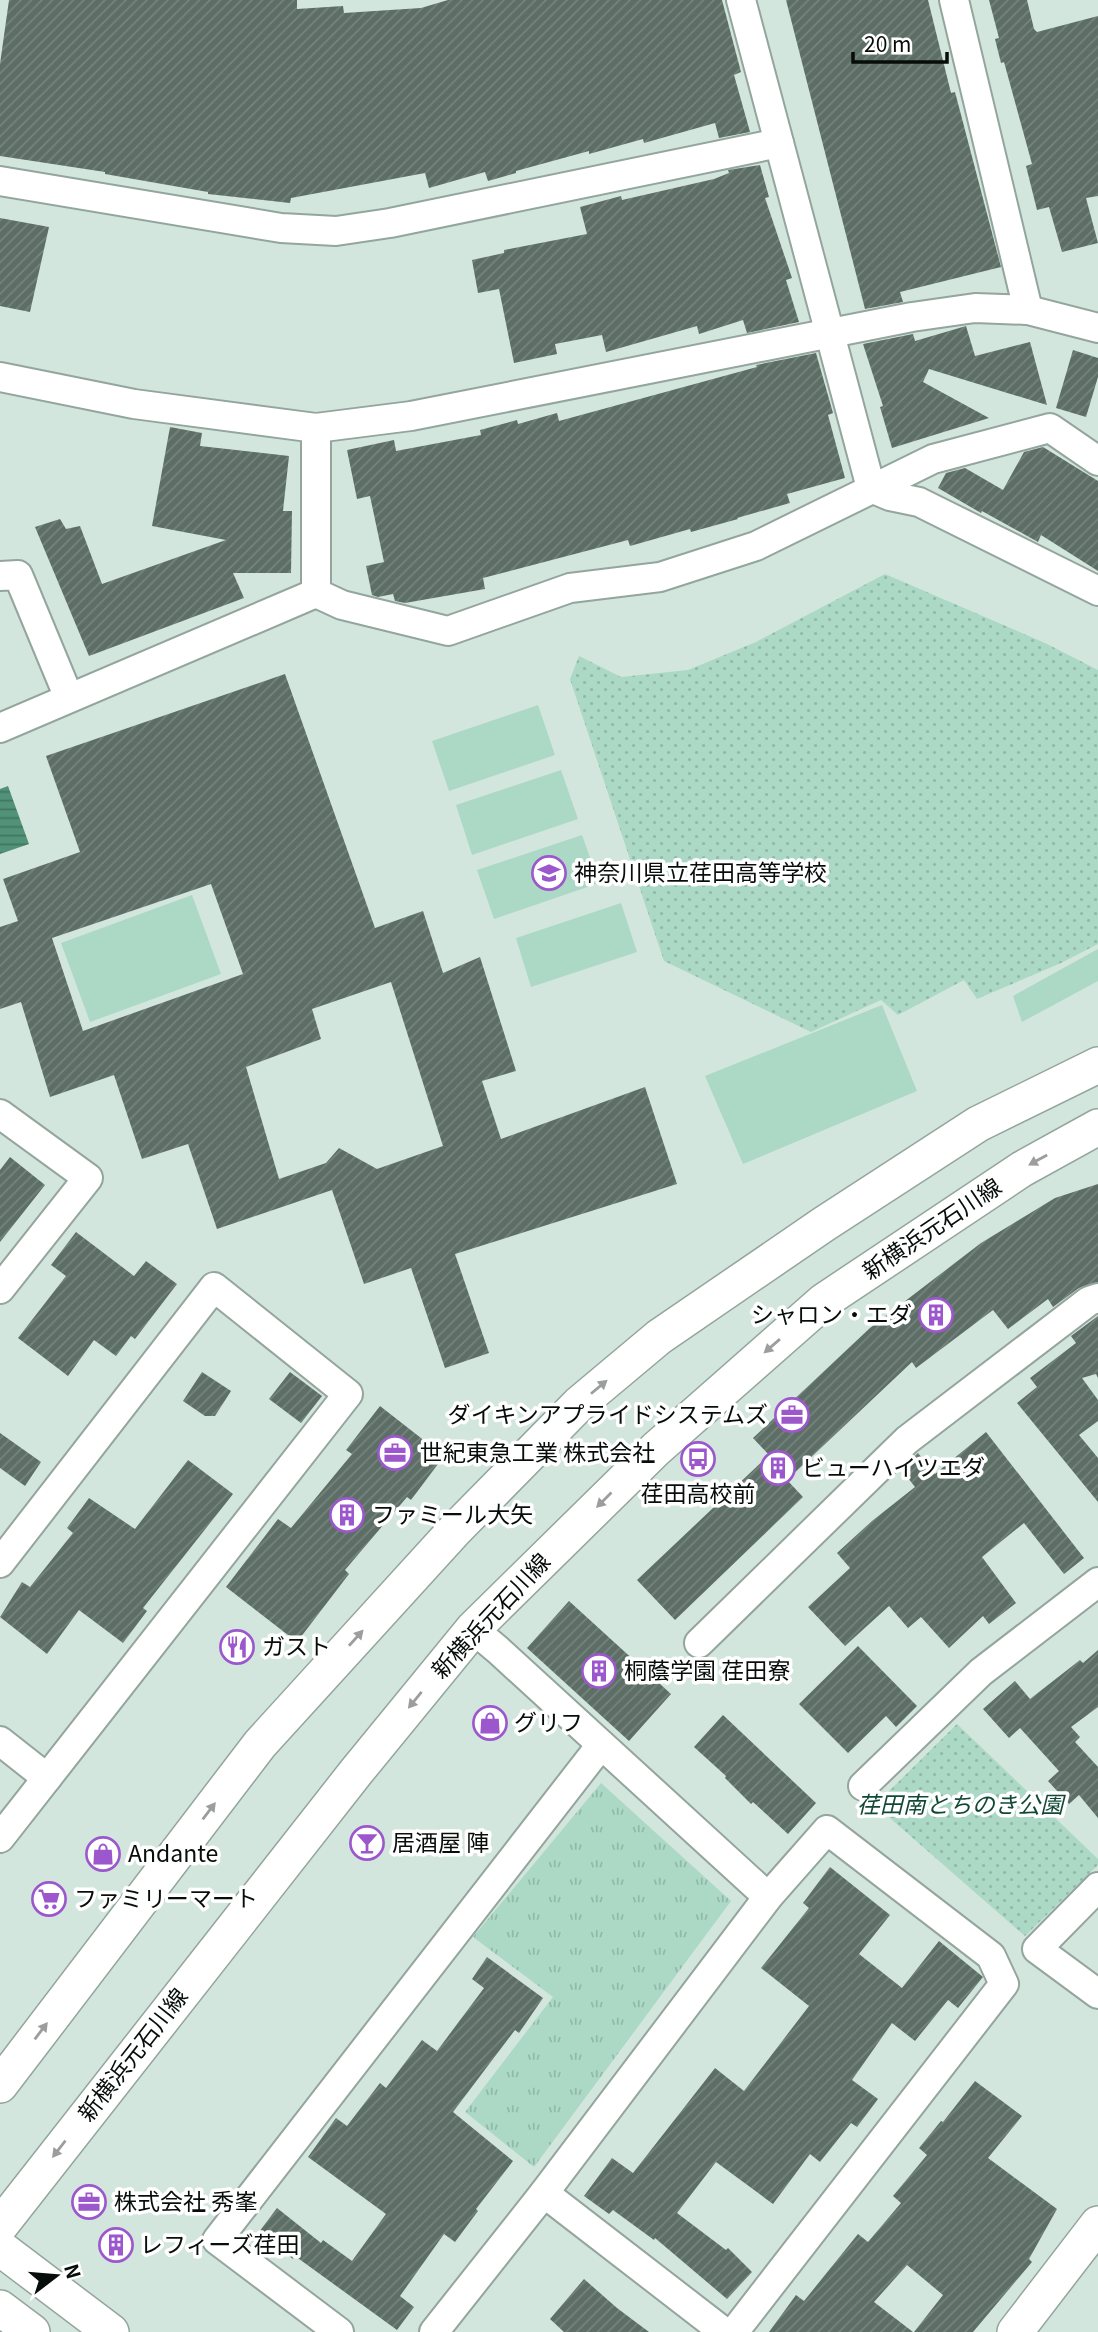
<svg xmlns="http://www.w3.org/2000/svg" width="1098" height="2332" viewBox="0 0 1098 2332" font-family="Georgia,'Noto Sans JP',serif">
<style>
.grass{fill:url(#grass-tufts)}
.park{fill:url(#park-dots)}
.pitch{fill:#abd9c5}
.water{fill:url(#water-rules)}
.building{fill:url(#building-hatch);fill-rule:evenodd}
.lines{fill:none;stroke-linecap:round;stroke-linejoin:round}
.minor-casing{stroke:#93a59d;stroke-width:32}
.tertiary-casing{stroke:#93a59d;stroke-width:38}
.minor{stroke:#fff;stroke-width:28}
.tertiary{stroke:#fff;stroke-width:35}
.oneway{fill:#9c9e9d}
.labels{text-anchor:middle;stroke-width:7;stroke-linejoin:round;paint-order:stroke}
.poi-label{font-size:23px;fill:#070d0b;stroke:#fff;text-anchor:start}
.street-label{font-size:23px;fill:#070d0b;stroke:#fff}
.park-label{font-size:23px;font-style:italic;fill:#124936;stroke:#fff}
</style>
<defs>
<pattern id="grass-tufts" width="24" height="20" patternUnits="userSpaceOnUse" patternTransform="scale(1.75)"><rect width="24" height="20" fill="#abd9c5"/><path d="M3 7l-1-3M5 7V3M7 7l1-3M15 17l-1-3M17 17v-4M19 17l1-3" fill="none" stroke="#92b9a8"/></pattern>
<pattern id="park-dots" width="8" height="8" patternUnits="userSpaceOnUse" patternTransform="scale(1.75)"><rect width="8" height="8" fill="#abd9c5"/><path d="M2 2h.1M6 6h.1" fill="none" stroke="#92b9a8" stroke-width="1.8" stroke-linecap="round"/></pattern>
<pattern id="water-rules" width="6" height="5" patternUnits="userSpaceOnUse" patternTransform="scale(1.75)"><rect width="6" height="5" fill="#519278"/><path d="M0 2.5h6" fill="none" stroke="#417661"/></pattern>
<pattern id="building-hatch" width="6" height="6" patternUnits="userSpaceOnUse" patternTransform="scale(1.75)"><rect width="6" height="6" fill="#5c6e66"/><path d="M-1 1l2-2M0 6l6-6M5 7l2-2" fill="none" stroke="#77847e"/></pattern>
</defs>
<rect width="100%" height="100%" fill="#d2e6dd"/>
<path class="grass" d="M601 1783 731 1901 534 2167 465 2112 553 1997 473 1937Z"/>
<g class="park">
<path d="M885 574 1045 643 1098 670V944L1061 963 977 999 964 980 898 1015 881 1000 811 1032 664 961 570 679 579 656 621 677 688 670 756 642Z"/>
<path d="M957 1724 1098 1859V1865L1025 1936 875 1805Z"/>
</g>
<g class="pitch">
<path d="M538 705 555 755 449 791 432 741Z"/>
<path d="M561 770 578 819 472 855 456 805Z"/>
<path d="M582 835 599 883 494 919 477 870Z"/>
<path d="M192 895 221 974 90 1022 61 943Z"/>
<path d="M621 903 637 952 531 987 516 938Z"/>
<path d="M1098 949V981L1022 1022 1013 996Z"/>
<path d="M882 1005 917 1091 743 1164 705 1076Z"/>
</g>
<path class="water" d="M8 786 29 844 0 854V789Z"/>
<g class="building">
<path d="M9 0H297V9L343 6 344 13 421 8 448 0H722L741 72 734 75 750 132 719 138 715 123 644 143 643 139 589 154V151L516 171V173L488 181 485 172 429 188 425 173 291 198 290 203 208 194V192L105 174V172L0 156V64Z"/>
<path d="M786 0H928L951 93 955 92 1001 267 900 292 903 302 865 309Z"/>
<path d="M989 0H1027L1034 29 1037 32 1098 16V196L1086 198 1098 243 1062 252 1049 207 1037 210 1026 166 1032 164 1004 62 1001 63 995 39 999 38Z"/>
<path d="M760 165 769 197 765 198 792 278 786 280 799 322 747 333 743 320 699 334 697 326 606 352 602 335 555 344 557 354 514 363 499 289 478 293 472 260 504 253V250L587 234 580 207 621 196 622 200 714 179 729 173 728 170Z"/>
<path d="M0 218 49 227 30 312 0 306Z"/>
<path d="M966 326 975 356 1030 342 1047 405 929 369 923 382 989 418 892 448 880 407 883 406 863 344 913 334 915 341Z"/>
<path d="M1073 350 1098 358V377L1086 417 1056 408Z"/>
<path d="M816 353 833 413 828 415 845 478 787 494 790 503 737 518 738 519 691 532 690 529 630 546 628 540 483 578 485 589 405 603 395 601 393 594 378 597 372 595 366 566 384 562 370 496 357 499 347 450 394 440 396 451 481 435 480 430 517 420 518 424 557 413 559 421 757 367 756 365Z"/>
<path d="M170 427 202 433 200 446 289 456 283 511H292L291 573H233L244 598 89 656 35 527 60 519 66 529 80 526 102 584 226 540 152 526Z"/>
<path d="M1043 447 1098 481V571L1041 535 1038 542 982 511 981 513 938 488 946 473 965 468 1003 490 1024 452Z"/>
<path d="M285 674 375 928 423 911 443 973 480 957 516 1071 482 1081 501 1139 645 1087 677 1184 455 1254 489 1353 445 1368 411 1268 364 1284 332 1190 217 1229 188 1144 142 1159 114 1075 50 1097 21 1002 0 1009V927L18 921 3 879 80 852 46 756ZM211 884 243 974 83 1031 52 938ZM391 982 443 1146 377 1169 339 1148 326 1163 279 1179 246 1067 321 1039 312 1009Z"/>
<path d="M10 1157 45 1185 0 1242V1170Z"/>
<path d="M1098 1184V1282L1079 1288 1053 1307 1048 1299 1008 1329 993 1310 916 1368 912 1362 787 1480 803 1497 675 1620 637 1580 769 1455 753 1438 870 1328 981 1243 1055 1198Z"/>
<path d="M76 1232 134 1276 146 1261 177 1284 135 1339 131 1336 116 1356 94 1340 68 1376 18 1338 66 1276 51 1265Z"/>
<path d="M1098 1316V1378L1096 1374 1082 1378 1098 1400V1421L1079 1435 1098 1458V1502L1017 1403 1037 1387 1030 1378 1076 1343 1071 1336Z"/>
<path d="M202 1372 231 1391 215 1416H205L183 1401Z"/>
<path d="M290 1372 322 1396 301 1423 269 1399Z"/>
<path d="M380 1406 444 1456 411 1500 407 1497 345 1570 349 1574 297 1642 226 1587 278 1519 291 1528 352 1454 346 1450Z"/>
<path d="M986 1432 1084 1558 1064 1574 1024 1523 982 1557 1016 1603 989 1624 983 1616 949 1648 921 1617 908 1628 889 1606 845 1646 808 1607 850 1568 837 1553 872 1521 915 1487 901 1469 918 1453 935 1474Z"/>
<path d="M0 1433 41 1462 25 1486 0 1468Z"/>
<path d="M188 1460 233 1494 143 1608 147 1611 123 1643 79 1610 47 1654 0 1617 22 1582 30 1587 73 1533 67 1528 89 1498 135 1529Z"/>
<path d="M569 1601 671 1694 629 1741 527 1648Z"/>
<path d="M858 1646 917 1706 896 1727 886 1716 848 1753 799 1704Z"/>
<path d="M1098 1650V1707L1071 1727 1080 1737 1075 1742 1098 1767V1818L1079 1795 1069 1804 1048 1781 1059 1771 1020 1728 1009 1738 983 1709 1015 1681 1030 1699 1080 1660 1083 1663Z"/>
<path d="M723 1715 816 1803 788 1834 753 1802 751 1804 725 1778 726 1776 694 1747Z"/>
<path d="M830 1867 890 1915 859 1954 902 1988 939 1941 983 1977 958 2008 948 2000 915 2041 892 2023 852 2080 878 2099 857 2127 851 2123 820 2162 810 2154 773 2204 716 2162 677 2213 726 2250 728 2248 752 2272 727 2299 655 2238 654 2240 613 2210 609 2214 584 2196 612 2158 633 2173 715 2068 744 2091 809 2006 761 1968 809 1908 803 1903Z"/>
<path d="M487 1957 543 1998 519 2033 515 2030 453 2112 513 2161 476 2209 478 2211 455 2242 444 2234 400 2296 414 2307 397 2330 295 2256 293 2259 259 2232 277 2208 321 2243 323 2240 352 2261 386 2214 308 2157 336 2118 347 2126 380 2083 386 2088 422 2040 437 2051 484 1988 472 1979Z"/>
<path d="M975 2081 1022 2116 988 2158 1057 2209 1029 2259 1032 2262 973 2332H914L943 2295 907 2265 874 2302 913 2332H769L796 2295 804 2301 858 2234 868 2242 901 2203 893 2196 927 2155 919 2148 941 2121 943 2122Z"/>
<path d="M584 2279 617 2308 649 2332H564L550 2319Z"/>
</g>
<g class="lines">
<g class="minor-casing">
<g id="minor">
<path d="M741 0 871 488 890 496 919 502 1098 591"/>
<path d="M954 0 1028 310"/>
<path d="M0 181 281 228 336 231 390 223 779 143"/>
<path d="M0 377 134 404 316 428 411 416 912 317 975 308 1028 310 1098 328"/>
<path d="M0 576 18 575 69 698"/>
<path d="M316 593 342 605 448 631 570 588 660 577 756 546 933 459 1050 428 1098 461"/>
<path d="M0 728 316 593V428"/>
<path d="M0 1114 88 1178 0 1289"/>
<path d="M0 1563 214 1287 348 1394 0 1838"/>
<path d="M473 1629 498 1650 768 1897"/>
<path d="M699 1643 907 1440 1089 1301 1098 1298"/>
<path d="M0 1741 47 1778"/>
<path d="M863 1786 981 1672 1098 1582"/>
<path d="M1098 1887 1037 1949 1098 1994"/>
<path d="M544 2193 724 2332"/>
<path d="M339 2332 217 2240 601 1745"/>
<path d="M434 2332 544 2193 768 1897 827 1830 991 1956 1004 1984 734 2332"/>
</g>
</g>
<g class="tertiary-casing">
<g id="tertiary">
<path d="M0 2085 260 1744 455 1530 579 1404 659 1337 824 1224 978 1124 1098 1065"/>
<path d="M0 2226 356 1772 473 1629 656 1449 824 1301 1022 1169 1098 1127"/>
<path d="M0 2248 111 2332"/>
<path d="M0 2308 32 2332"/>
<path d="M1015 2332 1098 2224"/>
</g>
</g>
<use href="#minor" class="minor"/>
<use href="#tertiary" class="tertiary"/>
</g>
<defs><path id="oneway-solid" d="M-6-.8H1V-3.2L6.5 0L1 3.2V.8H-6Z" transform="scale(1.75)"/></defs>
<g class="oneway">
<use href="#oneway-solid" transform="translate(1038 1160) rotate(151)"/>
<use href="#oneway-solid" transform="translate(772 1346) rotate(139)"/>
<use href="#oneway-solid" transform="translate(599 1387) rotate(-40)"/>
<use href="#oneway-solid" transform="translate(604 1500) rotate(135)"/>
<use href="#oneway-solid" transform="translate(356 1638) rotate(-48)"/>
<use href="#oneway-solid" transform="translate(415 1700) rotate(129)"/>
<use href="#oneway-solid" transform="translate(209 1811) rotate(-53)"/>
<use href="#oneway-solid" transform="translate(41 2031) rotate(-53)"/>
<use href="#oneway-solid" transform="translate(59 2149) rotate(128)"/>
</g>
<defs>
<g id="school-ring" transform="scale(1.75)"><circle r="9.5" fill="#fff" stroke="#9c57cc" stroke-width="1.5"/><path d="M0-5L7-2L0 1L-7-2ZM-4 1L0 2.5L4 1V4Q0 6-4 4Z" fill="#9c57cc"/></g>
<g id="building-ring" transform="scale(1.75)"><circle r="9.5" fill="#fff" stroke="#9c57cc" stroke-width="1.5"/><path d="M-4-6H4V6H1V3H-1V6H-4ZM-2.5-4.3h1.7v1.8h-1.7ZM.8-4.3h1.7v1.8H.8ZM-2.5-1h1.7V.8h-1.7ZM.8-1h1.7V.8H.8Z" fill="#9c57cc"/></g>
<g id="office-ring" transform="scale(1.75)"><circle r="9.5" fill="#fff" stroke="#9c57cc" stroke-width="1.5"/><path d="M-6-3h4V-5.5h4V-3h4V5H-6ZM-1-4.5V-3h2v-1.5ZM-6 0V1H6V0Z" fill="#9c57cc"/></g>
<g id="bus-ring" transform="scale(1.75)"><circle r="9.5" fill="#fff" stroke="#9c57cc" stroke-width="1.5"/><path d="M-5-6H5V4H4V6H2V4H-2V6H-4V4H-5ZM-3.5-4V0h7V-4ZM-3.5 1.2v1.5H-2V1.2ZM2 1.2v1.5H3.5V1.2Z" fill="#9c57cc"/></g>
<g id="restaurant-ring" transform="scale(1.75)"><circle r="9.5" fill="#fff" stroke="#9c57cc" stroke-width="1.5"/><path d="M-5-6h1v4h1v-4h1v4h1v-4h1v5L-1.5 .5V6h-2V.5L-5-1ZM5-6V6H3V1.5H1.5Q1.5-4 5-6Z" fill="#9c57cc"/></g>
<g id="shop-ring" transform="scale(1.75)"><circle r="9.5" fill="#fff" stroke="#9c57cc" stroke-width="1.5"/><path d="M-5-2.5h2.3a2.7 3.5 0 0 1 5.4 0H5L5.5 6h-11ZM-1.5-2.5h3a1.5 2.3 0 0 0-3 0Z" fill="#9c57cc"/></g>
<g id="bar-ring" transform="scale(1.75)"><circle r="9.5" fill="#fff" stroke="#9c57cc" stroke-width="1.5"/><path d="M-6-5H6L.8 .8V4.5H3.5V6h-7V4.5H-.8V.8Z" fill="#9c57cc"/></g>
<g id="supermarket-ring" transform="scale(1.75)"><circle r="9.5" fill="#fff" stroke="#9c57cc" stroke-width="1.5"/><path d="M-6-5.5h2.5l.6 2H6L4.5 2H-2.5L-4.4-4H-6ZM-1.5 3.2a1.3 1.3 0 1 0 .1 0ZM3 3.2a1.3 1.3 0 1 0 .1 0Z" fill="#9c57cc"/></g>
</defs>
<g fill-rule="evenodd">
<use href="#school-ring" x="549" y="873"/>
<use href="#building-ring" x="936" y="1315"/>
<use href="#office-ring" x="792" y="1415"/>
<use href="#office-ring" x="395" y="1453"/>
<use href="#bus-ring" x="698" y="1459"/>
<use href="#building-ring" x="778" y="1468"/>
<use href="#building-ring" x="347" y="1515"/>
<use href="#restaurant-ring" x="237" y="1647"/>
<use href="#building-ring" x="599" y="1671"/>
<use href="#shop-ring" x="490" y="1723"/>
<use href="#bar-ring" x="367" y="1843"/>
<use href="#shop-ring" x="103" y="1854"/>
<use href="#supermarket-ring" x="49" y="1899"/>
<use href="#office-ring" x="89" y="2202"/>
<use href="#building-ring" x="116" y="2245"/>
</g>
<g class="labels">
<g class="poi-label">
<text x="574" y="881">神奈川県立荏田高等学校</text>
<text x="912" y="1323" text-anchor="end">シャロン・エダ</text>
<text x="768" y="1423" text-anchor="end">ダイキンアプライドシステムズ</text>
<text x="420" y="1461">世紀東急工業 株式会社</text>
<text x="802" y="1476">ビューハイツエダ</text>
<text x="698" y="1502" text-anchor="middle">荏田高校前</text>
<text x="372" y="1523">ファミール大矢</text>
<text x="262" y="1655">ガスト</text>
<text x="624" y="1679">桐蔭学園 荏田寮</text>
<text x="514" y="1731">グリフ</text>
<text x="392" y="1851">居酒屋 陣</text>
<text x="128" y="1862">Andante</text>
<text x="74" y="1907">ファミリーマート</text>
<text x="114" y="2210">株式会社 秀峯</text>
<text x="140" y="2253">レフィーズ荏田</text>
</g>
<g class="street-label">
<text transform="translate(932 1229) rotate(-34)" y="8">新横浜元石川線</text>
<text transform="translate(491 1616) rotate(-47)" y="8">新横浜元石川線</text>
<text transform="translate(133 2055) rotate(-52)" y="8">新横浜元石川線</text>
</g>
<g class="park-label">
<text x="960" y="1813">荏田南とちのき公園</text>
</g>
</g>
<g transform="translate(56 2276) rotate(74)" stroke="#ffffff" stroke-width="5" paint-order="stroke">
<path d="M0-5L12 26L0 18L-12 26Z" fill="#070d0b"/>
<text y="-10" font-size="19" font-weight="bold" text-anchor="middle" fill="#070d0b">N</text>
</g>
<path d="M853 52v10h94v-10" fill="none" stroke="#070d0b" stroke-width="3.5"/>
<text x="864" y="52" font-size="21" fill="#070d0b" stroke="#ffffff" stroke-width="5" paint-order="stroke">20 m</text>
</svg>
